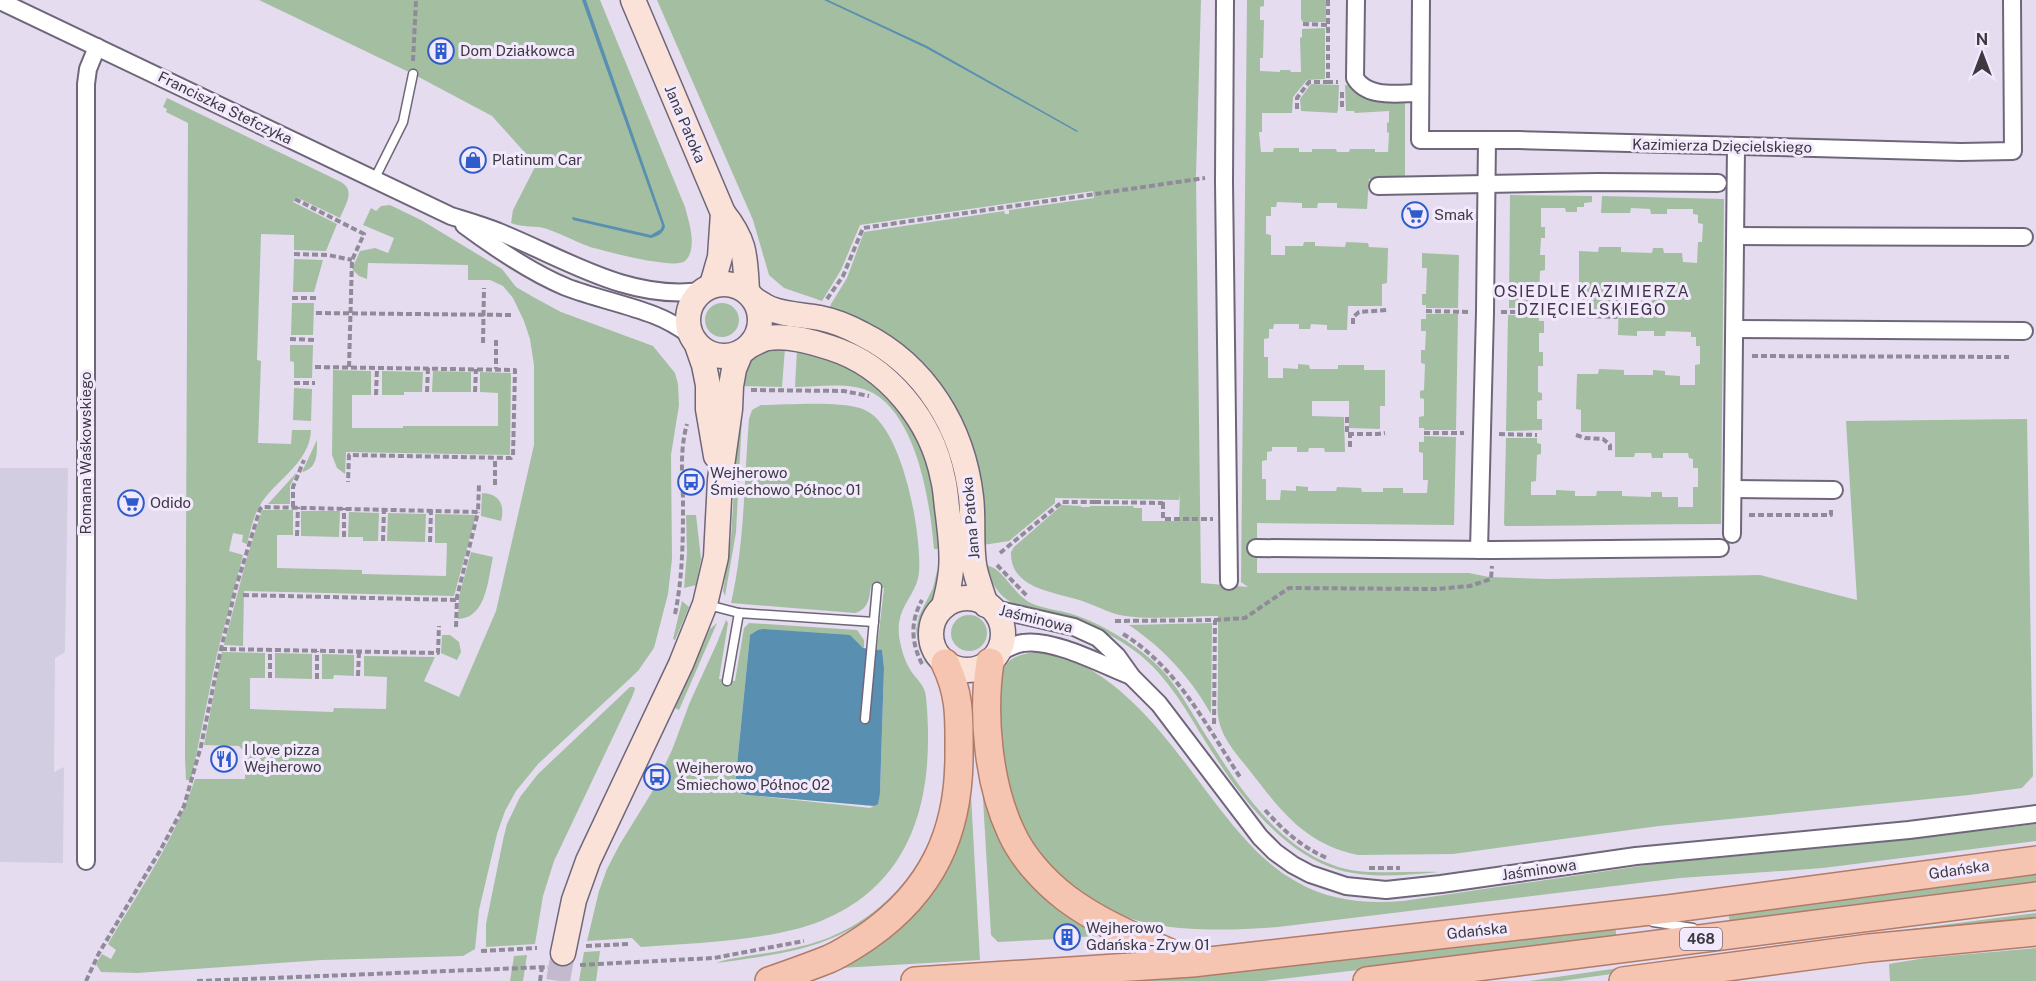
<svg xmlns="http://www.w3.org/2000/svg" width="2036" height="981" viewBox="0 0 2036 981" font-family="'Public Sans',sans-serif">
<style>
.education{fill:#d3cde2}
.green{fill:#a4bea2}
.water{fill:#598fb0}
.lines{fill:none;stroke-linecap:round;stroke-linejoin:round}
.secondary-tunnel{stroke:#c3bbcd;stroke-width:24;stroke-dasharray:24 12;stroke-linecap:butt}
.service-casing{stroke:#6f6779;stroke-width:11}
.minor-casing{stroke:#6f6779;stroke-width:20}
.secondary-casing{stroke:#6f6779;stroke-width:27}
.primary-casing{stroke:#b17b68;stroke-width:30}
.path{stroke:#918b99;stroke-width:4;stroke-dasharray:6 3;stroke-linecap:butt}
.service{stroke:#fff;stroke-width:8}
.minor{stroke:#fff;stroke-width:16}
.secondary{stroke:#fae2d8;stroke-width:24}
.primary{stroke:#f6c5b1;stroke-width:27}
.labels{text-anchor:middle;stroke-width:6;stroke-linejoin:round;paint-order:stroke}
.shield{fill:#f2e9fd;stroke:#736e79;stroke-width:1.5}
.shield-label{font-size:14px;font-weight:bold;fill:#3d3941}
.poi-label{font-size:15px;fill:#3d3941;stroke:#f2e9fd;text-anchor:start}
.street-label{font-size:15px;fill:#3d3941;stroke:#f2e9fd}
.neighbourhood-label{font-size:16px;letter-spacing:1.5px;fill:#3f3747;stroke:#f2e9fd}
</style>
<rect width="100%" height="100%" fill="#e5dcf0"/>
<path class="education" d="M0 468H68L65 652 55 658 54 772 64 767 63 863 0 862Z"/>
<g class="green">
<path d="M259 0H600L685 207C689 222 698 249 685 261 675 270 605 251 590 247 576 242 562 234 547 229 535 225 523 228 511 223L513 210 536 165 492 116 413 74Z"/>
<path d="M657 0H1201L1196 176 1201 583 1248 587 1241 582 1247 0H1264V6L1260 7V20H1264L1263 58H1260V71L1280 72V70H1290L1291 72H1301L1300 38 1302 37V29L1325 28V79L1307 80 1293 97 1292 113H1262V132H1259L1261 152H1273L1274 148H1299V152H1312V149H1336L1337 152H1349L1350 149H1375V152H1388L1389 133 1387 132V123L1389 122V111L1355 113 1354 111H1346L1345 85H1350C1368 107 1387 91 1405 103V180L1369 179 1367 209 1337 208V203H1318L1317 208H1302V203L1277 202 1276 207H1271V216H1266V234L1271 235V255H1285V246H1303L1304 242H1315V246L1345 247 1346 242 1368 243 1369 247 1388 248 1387 283 1382 284V306H1348L1347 330H1327V325L1311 324 1310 329H1299V324H1274L1273 329H1269V338L1264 339V357H1268V378H1283V368L1298 369V364L1309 365 1310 369H1338V365H1364V370H1385V406H1380V429L1349 428V401H1312V416L1344 417 1345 452H1325L1324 448H1309L1308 452H1297V447H1272V451L1267 452V460L1262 461V479H1266V500H1280L1281 490 1296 491V486L1308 487V491H1336L1337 487 1361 488 1362 492H1383V488H1403V493H1427L1428 480H1423V453L1419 452V442H1424V436L1456 437 1454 525 1257 523V573H1469L1489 577 1548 579 1760 575 1857 600 1846 421 2027 419 2033 776 2022 788 1969 795 1659 826 1453 854 1358 855C1305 844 1281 811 1250 771 1239 757 1225 742 1220 725 1216 712 1218 698 1218 684 1218 661 1218 638 1218 616 1188 616 1155 620 1125 616 1111 614 1099 607 1085 602 1059 592 1010 591 1011 552L1014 547 1062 505 1081 506V507H1090V506H1133L1134 508H1142V521H1179L1180 493 1179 500 1055 498V503L1009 541 983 545 965 433 943 388 922 364 894 341 829 311 831 304 847 278 864 232 1004 211 1005 214H1009V210L1094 198 1093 191 860 225 841 270 822 301 784 288 769 275 753 220Z"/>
<path d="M1301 0H1326V22H1303L1301 19Z"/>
<path d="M1311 84 1339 85 1338 109 1337 113 1301 111 1300 99Z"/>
<path d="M167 98 341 182C356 191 345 205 340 218L296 197 293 202 337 224 326 251 294 250V235L261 234 257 360 261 361 258 443 291 444 292 430H311C310 464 274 480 259 507 253 517 250 532 247 544L242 542 243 535 233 533 229 551 243 555 217 654 191 780H186L185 758 188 123 166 112 167 109 163 107Z"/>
<path d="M1510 195 1592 196V202L1584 203V207H1577V212H1566L1565 208H1541V227H1545V238H1541L1540 255H1545V270L1540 271 1539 296 1544 297V307L1509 308Z"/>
<path d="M1602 196 1724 199 1721 524C1649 524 1577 526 1505 526L1504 524 1506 438H1537V443L1541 444V454L1537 455 1536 481 1531 482V495H1556V490L1575 491V496H1596L1597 491H1622V496L1651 497V492H1662V497H1678V507H1693V487H1698V468H1693V459L1689 458 1688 453H1663V458H1652L1651 453H1635L1634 457H1615V432H1581V410L1576 409 1577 374H1598L1599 369 1624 370V375H1653V370L1665 371V375L1680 376V385H1695V365L1700 364V346H1696V337H1691V332L1666 331 1665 336H1654V331H1637V336L1618 335 1619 300 1652 301V285L1615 284 1614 309H1583V287L1579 286V251L1598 252 1599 247H1621V252L1652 253 1653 248H1663L1664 253H1682L1683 262 1697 263 1698 242H1702L1703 224 1698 223V215L1693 214V209H1667V214H1651L1650 209 1631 208 1630 213H1601Z"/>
<path d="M390 205 421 220 502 269 516 287 535 298 561 312 653 346 675 373 678 384 679 405 671 455 672 559 668 594 654 648 638 671 538 764 516 791 505 811 497 834 479 910 475 949 463 956 322 960 137 973 101 972 96 964 102 954 111 959 116 950 108 944C139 891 176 838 195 779H245V752L239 746 204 745 222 652 265 653V678H250V709L333 712 334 708 386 709 387 677 364 676V656L435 657 424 681 459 697 496 611 534 445V365L530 339 524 321 513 298 503 286 490 280H468V265L368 263 367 279 359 276 352 269 360 251 375 248 388 253 389 251 394 238 363 225 371 208 376 211 381 206Z"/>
<path d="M1422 253 1459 255 1458 308H1426V305H1422V294H1426L1427 268H1422Z"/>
<path d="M294 259 323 260 314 292H293Z"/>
<path d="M292 303H314L313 335H291Z"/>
<circle cx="722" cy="320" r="17"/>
<path d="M1426 314H1458L1456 430H1424V428H1419V417L1424 416V399L1420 398V391L1424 390 1425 364 1421 363V350H1425L1426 331H1421V319H1426Z"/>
<path d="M1508 315 1539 316V321H1544V333H1539V352H1543V366H1538V392L1542 393V400L1537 401V419H1542V430L1506 431Z"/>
<path d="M290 345H313L312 378H294V362L290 361Z"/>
<path d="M785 348 782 387 740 386C750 359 754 349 785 348Z"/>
<path d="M797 349 840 362 883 390 910 423 929 464 941 549H934C930 503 918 419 873 393 851 381 818 387 795 387Z"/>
<path d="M333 370 371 371V395H352V428H403V426H498V393L480 392V372L511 373 510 455 346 452 345 474 337 468 332 455Z"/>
<path d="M382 371 423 372 422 392H404V395H382Z"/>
<path d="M433 371 471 372V392H432Z"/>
<path d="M294 388 312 389 311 421 293 420Z"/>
<path d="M761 405C787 405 844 400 865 410 903 427 922 535 919 573 916 597 896 606 899 636 901 648 904 660 911 671 917 680 925 685 926 697 935 791 917 882 821 921 771 941 695 943 641 947L632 938 587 941 599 891 607 869 620 844 652 792 672 750 690 702 717 643 726 620 728 623 719 679 735 681 744 628 749 623 857 630 864 640V648L750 635 736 775 737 792 747 795 870 808 874 806 880 793 884 668 882 651 877 649 884 588 871 586C869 598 869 609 855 613L731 603C745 542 744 480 749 419L752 410Z"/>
<path d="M739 411 742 413V417L736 532 725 596 723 591 731 538Z"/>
<path d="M317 440C317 454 318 468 302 472Z"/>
<path d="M297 472 290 486V504H268Z"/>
<path d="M482 493C500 494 505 505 501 521L481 516Z"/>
<path d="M262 510H293V535H277V568L362 570V574L446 576 447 543H435V514L476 515 454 596 244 591 243 646 224 645 246 561Z"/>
<path d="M301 511H340L339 537 301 536Z"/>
<path d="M349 512 379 513 378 541H363V537H348Z"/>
<path d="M388 513 426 514 425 542 387 541Z"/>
<path d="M686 515H696L701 559 696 585 684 588 687 553Z"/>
<path d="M471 552 493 557C488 578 487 618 458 619L459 597Z"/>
<path d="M985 565C1004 567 1013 596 1033 604 1045 609 1059 610 1072 614 1102 624 1130 641 1154 662 1178 684 1191 713 1209 740 1243 794 1288 861 1357 871 1384 874 1412 871 1439 872 1407 875 1371 879 1339 870 1278 852 1234 788 1202 736 1184 706 1167 677 1139 654 1118 638 1095 626 1071 618 1029 603 1002 617 985 565Z"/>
<path d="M942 568 937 594 923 615 920 635 925 653 940 675 947 701H943L942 691 937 675 925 662 919 648 916 630 919 616 933 588 937 571Z"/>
<path d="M682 601 689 607 675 640 673 639Z"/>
<circle cx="969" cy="633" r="18"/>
<path d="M717 623 679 710 675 708 710 629Z"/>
<path d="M1212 623 1211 714C1190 677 1164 649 1129 625Z"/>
<path d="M442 635H450L459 642 461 652 457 660 441 653Z"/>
<path d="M1041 652C1056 655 1071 659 1084 666 1138 695 1177 752 1213 800 1237 831 1262 863 1297 882 1330 901 1366 904 1403 901L1654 864 1904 840 2036 824V841L1823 868 1680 878 1278 927C1222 931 1153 934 1103 907 1071 890 1046 865 1028 834 1021 823 1015 810 1012 797 1006 776 1004 755 1001 734 999 719 995 703 997 688 997 683 1000 675 1002 671 1009 655 1026 653 1041 652Z"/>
<path d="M275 653 312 654V679L275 678Z"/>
<path d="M322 654 354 655V676L334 675 333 679H322Z"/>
<path d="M630 687H634L635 689 632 697 554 861 543 896 535 944 486 947V924L503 840 507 824 520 797 538 774Z"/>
<path d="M944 714H947C946 753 947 791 937 828 930 850 917 871 902 887 850 947 790 953 716 963 726 959 737 958 747 956 768 953 789 950 810 944 878 925 932 867 942 796 945 769 944 741 944 714Z"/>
<path d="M982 782 988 803 1117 941 1103 942 1102 936 1078 937 1077 930 1058 931V939L998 942 991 935Z"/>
<path d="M971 795 980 960 840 968C859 957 878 946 895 933 938 898 961 849 971 795Z"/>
<path d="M2036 870V883L1730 924 1728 911Z"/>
<path d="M2036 913V921L1900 934 1561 981H1529L1716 954Z"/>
<path d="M1615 926 1617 940 1264 981H1087Z"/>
<path d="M2036 948V981H1890L1889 964 1925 958Z"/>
<path d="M600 951 596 981H579L584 952Z"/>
<path d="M527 955 523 981H510L514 956Z"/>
</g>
<g class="water">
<path d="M582 0H586L665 226C664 233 658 236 651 238L573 220 572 217 651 235 661 229 662 225Z"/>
<path d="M824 0H828L927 46 1078 131 1077 132 926 48Z"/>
<path d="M763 629 850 635 863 648 882 650 884 668 880 793 878 804 874 806 747 795 736 792V775L750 635 758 630Z"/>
</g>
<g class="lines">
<path class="secondary-tunnel" d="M558 981 563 953"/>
<g class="service-casing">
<g id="service">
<path d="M374 180 403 122 413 74"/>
<path d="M708 605 739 613 874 622"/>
<path d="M727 681 739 613"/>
<path d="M865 719 877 587"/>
<path d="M1653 922 1693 928"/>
</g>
</g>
<g class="minor-casing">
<g id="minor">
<path d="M1225 0 1224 182 1229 581"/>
<path d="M1356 0 1355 78C1368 99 1398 93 1419 93"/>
<path d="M1421 0 1420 140H1519L1961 152 2013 151 2012 0"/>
<path d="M0 1 451 216C467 221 484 226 499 232 564 258 628 301 701 291"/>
<path d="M1378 186 1598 182 1718 183"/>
<path d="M464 225C495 248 530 272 566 287 595 298 625 304 654 315 667 320 679 327 690 335"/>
<path d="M1736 236 2024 237"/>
<path d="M1735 329 2024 331"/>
<path d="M1733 489 1834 490"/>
<path d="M1732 534 1736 146"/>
<path d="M1256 548 1492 550 1720 548"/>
<path d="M1479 550 1485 312 1487 140"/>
<path d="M991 608 1074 627 1098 638 1117 656 1132 677 1159 704 1260 837 1275 852 1293 865 1310 874 1346 886 1386 890 1441 884 1636 856 1909 830 2036 814"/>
<path d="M997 654C1005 650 1013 644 1023 643 1052 638 1103 665 1131 676"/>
<path d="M86 861V84L88 69 97 47"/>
</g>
</g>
<g class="secondary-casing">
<g id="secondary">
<path d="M633 0 723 213 720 257 712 285"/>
<path d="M723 213C746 242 745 256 747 291"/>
<circle cx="724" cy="320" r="36"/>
<path d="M755 300C760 303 765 307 771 309 786 315 804 315 820 318 835 321 849 327 862 334 926 366 963 428 971 497 974 521 970 547 975 570 978 582 982 593 986 605"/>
<path d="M697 345 704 365 708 385V409L716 456"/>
<path d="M751 345C756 343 762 339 768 338 789 335 812 342 831 348 888 366 932 421 943 479 946 490 946 503 948 515 950 533 953 553 951 570 950 582 947 595 944 606"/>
<circle cx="967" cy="634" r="36"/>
<path d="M563 953 574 900 588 861 681 664 705 604 716 557 720 480 730 409 731 386 734 369 741 352"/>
</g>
</g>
<g class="primary-casing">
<g id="primary">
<path d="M990 662C982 714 988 783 1011 832 1022 857 1044 881 1066 898 1103 926 1149 943 1191 962"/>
<path d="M769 981C789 974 809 967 829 959 843 953 856 944 868 936 932 891 959 833 959 756 959 720 961 696 945 663"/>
<path d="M915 981 1192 963 1668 909 2036 860"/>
<path d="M1367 981 2036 896"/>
<path d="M1623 981 1869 948 2036 932"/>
</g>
</g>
<g class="path">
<path d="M1328 0V25"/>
<path d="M1303 24 1328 25V82H1338"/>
<path d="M413 61 416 0"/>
<path d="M1342 92V109"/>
<path d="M1297 109V98L1309 82H1328"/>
<path d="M295 199 364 234 352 260 349 367"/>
<path d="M294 254 328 255 352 260"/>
<path d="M292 298H317"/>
<path d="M827 299 843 276 863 228 1205 178"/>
<path d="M1426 311 1469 312"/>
<path d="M1501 312H1539"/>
<path d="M316 313 512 315"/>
<path d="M1578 313 1587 316 1616 317 1617 300"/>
<path d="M1353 324V317L1359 312 1387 310"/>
<path d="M290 339 316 340"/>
<path d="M496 340V369"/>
<path d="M483 343 484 288"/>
<path d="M1752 356 2009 357"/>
<path d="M315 367 515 370 513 456 511 458 349 455 348 482"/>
<path d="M294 383H315"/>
<path d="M751 390 844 391 869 396"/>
<path d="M427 392 428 368"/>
<path d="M475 392 476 369"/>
<path d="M376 395 377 368"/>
<path d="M1347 417V434H1378L1385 433"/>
<path d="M1424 433H1464"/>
<path d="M1499 434 1537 435"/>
<path d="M1576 435 1585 438 1603 439 1610 445V451"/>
<path d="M1350 447V434"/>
<path d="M495 485V458"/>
<path d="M1095 502 1163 503V500"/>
<path d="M1163 503V519H1213"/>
<path d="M293 507V487L304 460"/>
<path d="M1749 515H1831V508"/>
<path d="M297 536 298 507"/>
<path d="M344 537V508"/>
<path d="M383 541 384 509"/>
<path d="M430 542 431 510"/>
<path d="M1000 553 1062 502H1095V499"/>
<path d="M997 565 1027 596"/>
<path d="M243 595 456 600"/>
<path d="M675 614C683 576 683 537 683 498 682 473 680 449 687 424"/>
<path d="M1215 620 1245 618 1289 588 1436 589 1470 586 1491 579 1492 566"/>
<path d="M1115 621 1215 620 1214 726"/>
<path d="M456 627 457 597 478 512"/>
<path d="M1123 634C1177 667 1206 725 1240 777"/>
<path d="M221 649 438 653 439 626"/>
<path d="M922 664C911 642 910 622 922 600"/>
<path d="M358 676 359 652"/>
<path d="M270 678V650"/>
<path d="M317 679V651"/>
<path d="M1265 810C1283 830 1301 847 1327 858"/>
<path d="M1369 868H1400"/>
<path d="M586 946 629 944"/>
<path d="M481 951 537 948"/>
<path d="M580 965 714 958 804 941"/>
<path d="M86 981 99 953 161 849 184 806 201 746 221 649 236 587 260 509 262 507 478 512 479 485"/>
<path d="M197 981 548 967"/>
<path d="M540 981 542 967"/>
</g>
<use href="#service" class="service"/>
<use href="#minor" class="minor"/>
<use href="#secondary" class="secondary"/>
<use href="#primary" class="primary"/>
</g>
<defs>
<g id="building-ring" transform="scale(1.35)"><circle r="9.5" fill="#f2e9fd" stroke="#2e5ccb" stroke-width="1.5"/><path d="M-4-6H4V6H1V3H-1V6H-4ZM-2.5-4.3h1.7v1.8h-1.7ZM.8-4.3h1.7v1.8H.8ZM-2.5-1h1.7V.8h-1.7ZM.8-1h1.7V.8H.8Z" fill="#2e5ccb"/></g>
<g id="shop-ring" transform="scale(1.35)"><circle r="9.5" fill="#f2e9fd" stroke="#2e5ccb" stroke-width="1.5"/><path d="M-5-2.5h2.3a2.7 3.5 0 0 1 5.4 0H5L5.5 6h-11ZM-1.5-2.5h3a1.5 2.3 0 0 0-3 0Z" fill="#2e5ccb"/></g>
<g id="supermarket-ring" transform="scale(1.35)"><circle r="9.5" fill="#f2e9fd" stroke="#2e5ccb" stroke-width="1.5"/><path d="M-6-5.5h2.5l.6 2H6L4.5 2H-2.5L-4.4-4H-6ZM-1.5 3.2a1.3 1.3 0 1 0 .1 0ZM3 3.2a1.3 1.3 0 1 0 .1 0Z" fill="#2e5ccb"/></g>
<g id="bus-ring" transform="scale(1.35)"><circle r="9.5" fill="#f2e9fd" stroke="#2e5ccb" stroke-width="1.5"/><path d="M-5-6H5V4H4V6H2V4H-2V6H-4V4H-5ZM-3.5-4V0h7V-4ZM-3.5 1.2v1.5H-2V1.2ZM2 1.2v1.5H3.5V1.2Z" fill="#2e5ccb"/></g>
<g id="restaurant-ring" transform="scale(1.35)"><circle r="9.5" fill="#f2e9fd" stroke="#2e5ccb" stroke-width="1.5"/><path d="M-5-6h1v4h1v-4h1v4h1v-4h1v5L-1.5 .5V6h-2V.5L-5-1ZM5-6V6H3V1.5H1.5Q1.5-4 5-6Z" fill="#2e5ccb"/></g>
</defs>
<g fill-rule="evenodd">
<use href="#building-ring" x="441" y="51"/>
<use href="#shop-ring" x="473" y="160"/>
<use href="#supermarket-ring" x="1415" y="215"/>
<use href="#bus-ring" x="691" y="482"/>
<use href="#supermarket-ring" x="131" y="503"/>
<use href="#restaurant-ring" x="224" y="759"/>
<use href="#bus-ring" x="657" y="777"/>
<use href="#building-ring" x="1067" y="937"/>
</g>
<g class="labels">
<rect class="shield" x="1680" y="928" width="42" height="22" rx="4.5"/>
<g class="shield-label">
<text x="1701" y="944">468</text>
</g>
<g class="poi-label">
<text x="460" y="56">Dom Działkowca</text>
<text x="492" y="165">Platinum Car</text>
<text x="1434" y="220">Smak</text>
<text x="710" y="478">Wejherowo<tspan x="710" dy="17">Śmiechowo Północ 01</tspan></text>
<text x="150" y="508">Odido</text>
<text x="244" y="755">I love pizza<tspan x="244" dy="17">Wejherowo</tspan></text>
<text x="676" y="773">Wejherowo<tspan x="676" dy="17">Śmiechowo Północ 02</tspan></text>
<text x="1086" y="933">Wejherowo<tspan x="1086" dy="17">Gdańska - Zryw 01</tspan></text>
</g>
<g class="street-label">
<text transform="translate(225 108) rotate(26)" y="5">Franciszka Stefczyka</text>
<text transform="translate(685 124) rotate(67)" y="5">Jana Patoka</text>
<text transform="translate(1722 146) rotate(1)" y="5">Kazimierza Dzięcielskiego</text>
<text transform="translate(86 453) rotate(-90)" y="5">Romana Waśkowskiego</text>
<text transform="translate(971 518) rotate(-95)" y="5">Jana Patoka</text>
<text transform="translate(1036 619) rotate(14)" y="5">Jaśminowa</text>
<text transform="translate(1539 870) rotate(-8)" y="5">Jaśminowa</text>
<text transform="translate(1959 870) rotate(-8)" y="5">Gdańska</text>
<text transform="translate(1477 931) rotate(-6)" y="5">Gdańska</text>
</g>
<g class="neighbourhood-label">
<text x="1592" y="297">OSIEDLE KAZIMIERZA<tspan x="1592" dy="18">DZIĘCIELSKIEGO</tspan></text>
</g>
</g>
<g transform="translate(1982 54)" stroke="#f2e9fd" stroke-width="4.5" paint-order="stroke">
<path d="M0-4.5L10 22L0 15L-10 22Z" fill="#3d3941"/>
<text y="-9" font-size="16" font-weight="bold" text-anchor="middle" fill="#3d3941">N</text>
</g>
</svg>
